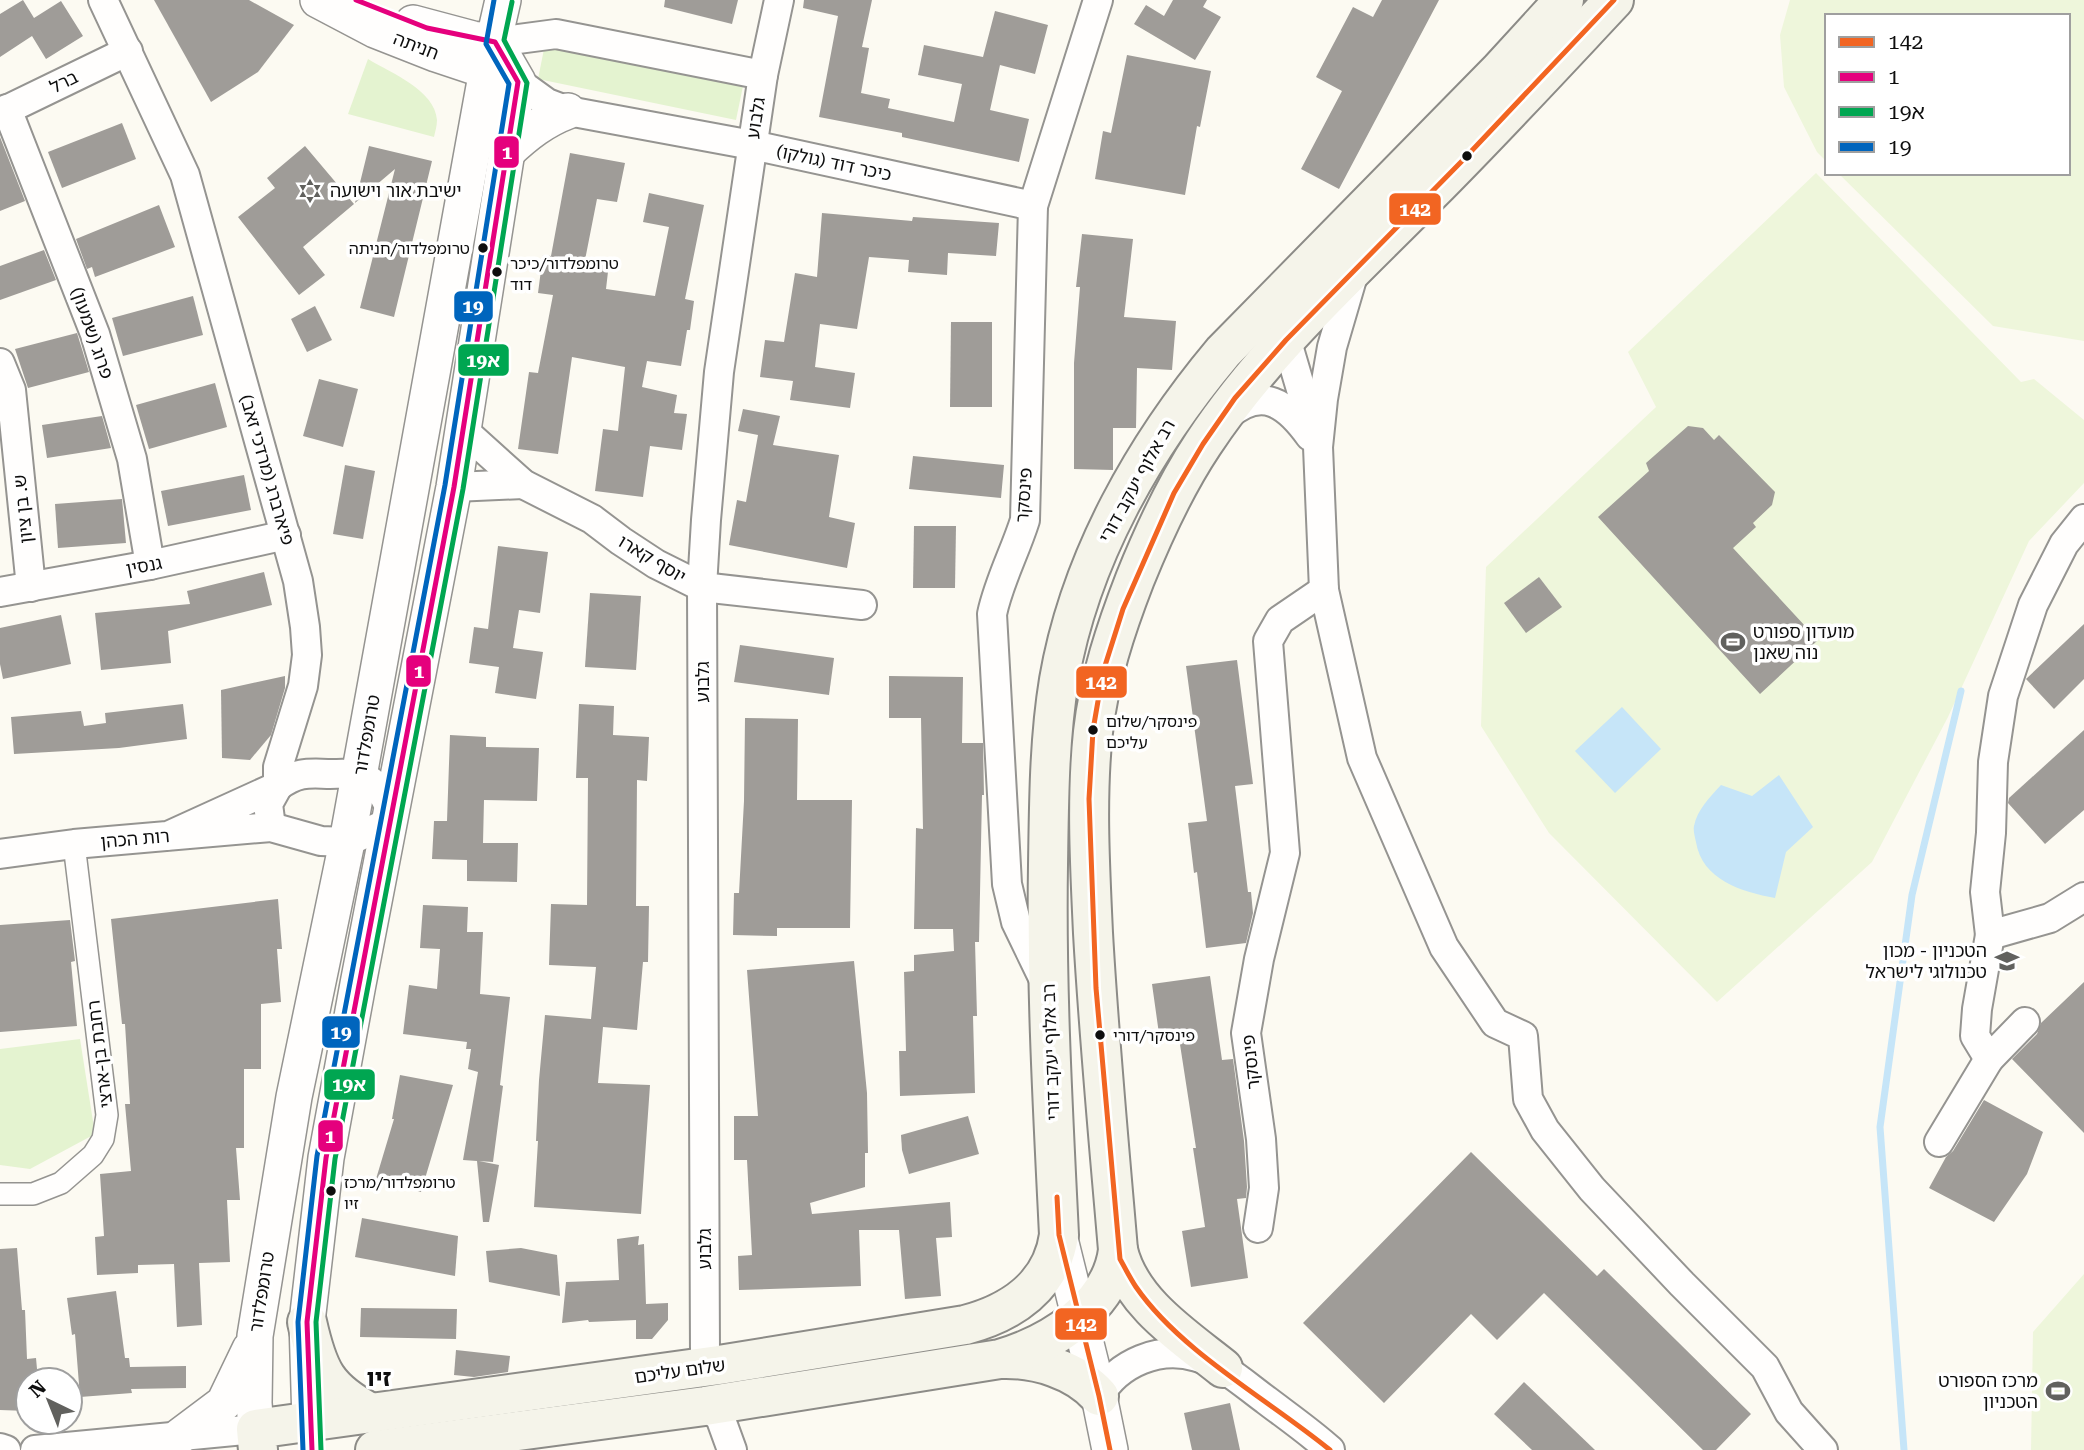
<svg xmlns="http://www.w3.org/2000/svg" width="2084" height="1450" viewBox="0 0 2084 1450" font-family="'Roboto Serif','Noto Sans Hebrew',serif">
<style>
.green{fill:#e4f3d0}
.pitch{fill:#eef6db}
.water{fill:#c6e5f8}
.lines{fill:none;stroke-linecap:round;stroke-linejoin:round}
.stream{stroke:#c6e5f8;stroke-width:7}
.building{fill:#9f9c98}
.pedestrian-casing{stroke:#959491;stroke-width:24}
.minor-casing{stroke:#959491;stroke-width:32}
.tertiary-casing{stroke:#959491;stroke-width:38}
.secondary-casing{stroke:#8c8b87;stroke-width:42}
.pedestrian{stroke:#fffefd;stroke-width:21}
.minor{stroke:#fffefd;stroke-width:28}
.tertiary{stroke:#fffefd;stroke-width:35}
.secondary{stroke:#f5f4ea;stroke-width:38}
.bus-1-casing{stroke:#fff;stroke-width:10}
.bus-2-casing{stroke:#fff;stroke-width:10}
.bus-3-casing{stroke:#fff;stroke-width:10}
.bus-4-casing{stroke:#fff;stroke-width:10}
.bus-1{stroke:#f26522;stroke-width:5}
.bus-2{stroke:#e5007d;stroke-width:5}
.bus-3{stroke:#00a651;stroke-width:5}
.bus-4{stroke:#0065bd;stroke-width:5}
.bus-dot{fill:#0e0e0e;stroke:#fff;stroke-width:2.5}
.labels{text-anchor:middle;stroke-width:7;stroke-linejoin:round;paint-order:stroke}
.bus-label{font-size:16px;fill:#0e0e0e;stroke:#fff;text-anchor:start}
.street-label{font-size:18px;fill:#0e0e0e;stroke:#fff}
.poi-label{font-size:18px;fill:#0e0e0e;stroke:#fff;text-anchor:start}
.district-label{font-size:24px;font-weight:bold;fill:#0e0e0e;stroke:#fff}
.line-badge{stroke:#fff;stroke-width:2.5}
.badge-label{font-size:19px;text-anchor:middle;font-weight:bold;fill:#fff}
</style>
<rect width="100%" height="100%" fill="#fcfaf2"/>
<g class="green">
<path d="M545 44 743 86 736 120 538 79Z"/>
<path d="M368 59C391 73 435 90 437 120 437 126 435 132 434 137L348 114Z"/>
<path d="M80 1039 95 1134 30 1169 0 1165V1049Z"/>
</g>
<g class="pitch">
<path d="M1790 0H2084V341L1993 326 1838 173H2068V16H1827V162L1817 152 1784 87 1780 35Z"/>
<path d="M1816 173 2021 382 2034 379 2084 420V483L2029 541 1948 717 1872 862 1717 1002 1549 833 1481 726 1486 567 1656 407 1628 352Z"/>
<path d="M2084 1274V1450H2031L2033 1332Z"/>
</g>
<g class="water">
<path d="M1622 707 1661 749 1615 793 1575 751Z"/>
<path d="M1779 775 1813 827 1786 852 1775 898C1742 892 1702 880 1696 842 1695 837 1693 831 1694 826 1697 810 1710 797 1721 785L1752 796Z"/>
</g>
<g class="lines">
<path class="stream" d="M1904 1450 1880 1127 1912 895 1961 691"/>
</g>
<g class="building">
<path d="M23 0 34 18 61 1 83 36 46 59 32 36 0 57V14Z"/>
<path d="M154 0H249L294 25 258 72 211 102Z"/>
<path d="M665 0H738L732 24 664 7Z"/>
<path d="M804 0H872L862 47 869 48 861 93 890 99 888 108 954 122 962 84 918 75 924 45 983 57 995 11 1048 25 1035 74 1000 65 990 110 1029 119 1019 162 902 137V133L819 117 838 16 803 8Z"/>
<path d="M1173 0H1207L1203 7 1221 17 1195 60 1134 24 1146 5 1164 16Z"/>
<path d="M1382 0H1439L1339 189 1301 169 1342 91 1316 77 1353 7 1373 17Z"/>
<path d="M1127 55 1211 71 1200 127 1197 126 1185 195 1095 179 1103 131 1111 133Z"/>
<path d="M122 123 136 159 62 188 48 152Z"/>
<path d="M0 137 25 201 0 211Z"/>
<path d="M305 146 354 204 303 247 325 275 299 295 238 217 275 188 267 178Z"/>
<path d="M369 146 432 161 394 317 360 308 395 169 355 203Z"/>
<path d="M570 153 625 163 617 202 597 199 585 260 609 263 606 289 655 296 669 227 643 222 649 193 704 205 685 299 694 301 690 330H687L681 366 647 361 642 387 677 395 674 413 687 414 682 450 650 446 643 497 595 491 603 429 618 431 625 367 572 357 558 454 518 449 529 372 538 373 553 295 538 293 543 255 551 256Z"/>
<path d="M159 205 175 247 95 277 92 267 87 269 76 239Z"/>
<path d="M822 213 912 221 913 217 999 223 996 256 948 253 947 275 908 272 909 260 869 257 857 329 820 324 815 367 855 373 850 408 790 400 793 381 760 377 765 340 784 342 795 273 817 277Z"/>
<path d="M1082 234 1133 239 1124 317 1176 321 1172 370 1137 368 1136 428H1113V470L1074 469V363L1080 287H1076Z"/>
<path d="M44 250 56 280 0 300V266Z"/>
<path d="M193 296 203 335 123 356 112 318Z"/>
<path d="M315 306 332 340 307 352 291 319Z"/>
<path d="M951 322H992V407H950Z"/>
<path d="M77 333 89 372 28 388 15 349Z"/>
<path d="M319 379 358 389 343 447 303 436Z"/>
<path d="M215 383 227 427 149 449 136 405Z"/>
<path d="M743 409 780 416 773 445 839 455 829 517 855 523 847 568 729 545 737 500 746 502 758 435 738 431Z"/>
<path d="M102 416 111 448 47 458 42 425Z"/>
<path d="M1688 426 1703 428 1714 440 1719 435 1775 492 1772 505 1753 523 1756 527 1733 548 1818 640 1760 694 1598 517 1649 471 1646 463Z"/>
<path d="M913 456 1004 465 1001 498 909 489Z"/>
<path d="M345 465 375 471 363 539 333 534Z"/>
<path d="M244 475 251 510 168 526 161 491Z"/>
<path d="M122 499 126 543 58 548 55 504Z"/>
<path d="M914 526H956L955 588H913Z"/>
<path d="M498 546 548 552 540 613 519 610 513 648 543 652 536 699 495 693 499 667 469 663 474 627 488 629Z"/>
<path d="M264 572 272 605 168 631 171 663 101 670 95 613 190 604 187 591Z"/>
<path d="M1539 577 1562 607 1526 633 1504 603Z"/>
<path d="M590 593 641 596 636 670 585 667Z"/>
<path d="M61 615 71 664 3 679 0 664V628Z"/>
<path d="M2084 624V679L2054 709 2026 679Z"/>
<path d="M740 645 834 658 829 695 734 682Z"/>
<path d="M1237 660 1253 784 1235 786 1248 892H1251L1253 913 1246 943 1206 948 1197 872 1194 873 1188 823 1207 821 1186 666Z"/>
<path d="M285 676V688L271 735 250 760 222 758 221 690Z"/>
<path d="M889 676 963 677 962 743H983L984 795H982L979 942H975L977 1016H973L975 1093 900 1096 899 1051H906L904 972 914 971V955L954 951 953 929H914L916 828 923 829 921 718H889Z"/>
<path d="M183 704 187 739 119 748 14 754 11 717 81 711 84 726 106 723 105 713Z"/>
<path d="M579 704 614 706 613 735 649 737 647 781 637 780 636 906H649L648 962H643L637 1030 603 1027 598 1083 650 1085 641 1214 534 1207 538 1141H536L539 1080 545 1015 591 1019 596 967 549 965 551 904 587 905 588 778H576Z"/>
<path d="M745 718 798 719 797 800H852L850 928H777V936L733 935 734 893H739L744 801Z"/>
<path d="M2084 730V810L2045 844 2008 803 2009 798Z"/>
<path d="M450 735 486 737V747L539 748 537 801 484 800 483 843H518L517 882 467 881V860L432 859 434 821H447Z"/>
<path d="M278 899 282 949H277L281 1002 261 1004V1069H244V1148H236L240 1200H227L230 1262 199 1263 202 1325 177 1327 174 1264 138 1265V1273L97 1275 95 1237 104 1236 100 1174 131 1171 125 1104H130L125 1024H122L111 919Z"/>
<path d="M423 905 468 907 467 932H483L480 994 510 997 500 1085 503 1086 493 1162 479 1161 499 1165 489 1222H483L477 1161 463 1160 478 1072 468 1069 471 1049H466L467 1042 403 1034 409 985 437 989 440 949 420 948Z"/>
<path d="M70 920 75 961 71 962 77 1026 0 1032V925Z"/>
<path d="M854 961 867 1093 868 1153H865V1187L810 1203 812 1214 950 1202 952 1237 936 1238 941 1296 905 1299 899 1230H859L861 1286 739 1290 738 1256 752 1255 747 1160H734V1116H758L747 970Z"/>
<path d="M1210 976 1222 1060 1233 1059 1244 1141 1247 1187 1246 1198 1237 1199 1248 1278 1191 1287 1182 1231 1205 1227 1193 1148H1196L1179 1038 1160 1041 1152 984Z"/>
<path d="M2084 982V1133L2012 1059 2037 1034 2041 1023Z"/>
<path d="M400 1075 453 1085 421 1192 376 1179 394 1119H392Z"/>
<path d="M1984 1100 2043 1132 2027 1174 1994 1222 1929 1188 1946 1157 1953 1151Z"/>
<path d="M968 1116 979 1154 909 1174 902 1150 901 1135Z"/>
<path d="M1471 1152 1597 1276 1604 1269 1751 1414 1716 1450H1703L1544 1293 1497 1340 1471 1314 1384 1403 1303 1323Z"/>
<path d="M362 1218 458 1236 455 1276 355 1257Z"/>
<path d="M639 1236 638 1245 644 1244 646 1304 668 1303V1320L652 1339H636V1320L589 1322 588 1320 562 1323 566 1282 619 1280 617 1239Z"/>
<path d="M17 1248 22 1310H25L27 1359 36 1358 38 1380H28V1411L0 1410V1249Z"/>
<path d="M521 1248 557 1255 560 1296 489 1282 486 1251Z"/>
<path d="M116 1291 125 1358H129L130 1367 186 1366V1388L131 1389 132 1393 80 1397 75 1334 72 1335 67 1298Z"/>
<path d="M361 1308 457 1309 456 1339 360 1337Z"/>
<path d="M456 1350 510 1356 508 1372 474 1377 454 1375Z"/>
<path d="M1524 1382 1595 1450H1532L1494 1414Z"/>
<path d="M1230 1403 1240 1450H1192L1184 1413Z"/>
</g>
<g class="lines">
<g class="pedestrian-casing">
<path id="pedestrian" d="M0 1194H33L61 1183 93 1155 103 1139 107 1115 74 844"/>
</g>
<g class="minor-casing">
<g id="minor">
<path d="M103 0 185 175 298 581 305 627 307 655 303 686 278 767V786L268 804 271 827"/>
<path d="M495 42 556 34 763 75"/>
<path d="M518 82 547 103 568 111 752 145 1033 206"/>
<path d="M7 109 95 334 132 459 150 565"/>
<path d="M0 113 128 51"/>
<path d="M1354 272 1332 347 1323 399 1318 447 1324 590 1362 758 1444 947 1495 1023 1523 1036 1528 1099 1545 1130 1592 1189 1682 1284 1765 1367 1789 1412 1823 1450"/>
<path d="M1282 325 1313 430"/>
<path d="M0 363 11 390 31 587"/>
<path d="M1227 416C1262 385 1287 404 1310 436"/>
<path d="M463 430 523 484 592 519 621 541 656 564 702 587 862 605"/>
<path d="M454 487 523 484"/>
<path d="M2084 519 2064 544 2033 605 2003 696 1993 762 1991 833 1985 892 1990 935 2050 918 2084 897"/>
<path d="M0 592 150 565 286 535"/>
<path d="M0 854 74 844 271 827 321 841 347 842 383 825 392 816C388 799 376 780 358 775 350 773 339 774 330 774 307 773 297 772 278 786L168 836"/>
<path d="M1990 935 1977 1009 1975 1036 1989 1059 2025 1022"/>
<path d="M1046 984 1016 922 1007 884 992 614C999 581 1015 552 1025 520L1033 206 1098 0"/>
<path d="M1939 1142 1989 1059"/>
<path d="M1258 1228 1264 1188 1261 1139 1246 1033 1259 959 1285 853 1268 641 1280 620 1324 590"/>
<path d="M698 1368 705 1355 702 587 706 520 719 372 763 75 779 0"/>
<path d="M1099 1396C1118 1363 1160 1345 1197 1357 1223 1364 1244 1384 1266 1400 1287 1416 1310 1432 1330 1450"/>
<path d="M705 1406 720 1417 732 1450"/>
<path d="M0 1448 6 1450"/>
<path d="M35 1450 256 1429"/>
</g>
</g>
<g class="tertiary-casing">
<g id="tertiary">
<path d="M318 0 375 30 436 54 508 78"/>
<path d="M413 23 473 39 495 42"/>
<path d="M507 152C526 134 544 120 568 111"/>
<path d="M1059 1235 1099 1396 1110 1450"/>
<path d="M310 1422 307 1322 326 1158 358 984 454 487 518 82 495 42"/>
<path d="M256 1429 254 1403 255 1336 294 1097 347 842 487 70 503 0"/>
<path d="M180 1436 224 1403 250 1349"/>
</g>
</g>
<g class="secondary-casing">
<g id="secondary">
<path d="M1118 1250C1130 1302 1183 1336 1223 1368"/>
<path d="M307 1322C318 1371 326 1389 371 1413"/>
<path d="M1002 1359C1036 1358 1076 1370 1099 1396"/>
<path d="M258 1450 256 1429 719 1365 965 1325C1011 1313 1052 1286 1059 1235 1053 1112 1046 988 1048 865 1049 803 1049 741 1059 680 1080 558 1145 445 1223 352L1500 70 1564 0"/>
<path d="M375 1450 705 1406 1000 1359C1051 1344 1111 1307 1118 1250 1109 1144 1099 1039 1093 933 1090 867 1086 798 1093 732 1099 679 1116 628 1135 579 1154 532 1175 486 1203 444 1265 350 1351 273 1430 193 1493 130 1553 65 1614 0"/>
</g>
</g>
<use href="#pedestrian" class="pedestrian"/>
<use href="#minor" class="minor"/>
<use href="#tertiary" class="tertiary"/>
<use href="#secondary" class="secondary"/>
<g class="bus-1-casing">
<g id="bus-1">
<path d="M1057 1197 1059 1235 1099 1396 1110 1450"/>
<path d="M1330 1450C1269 1400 1181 1352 1136 1287 1130 1278 1125 1268 1120 1259L1096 988 1089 799 1093 730 1103 672 1123 609 1174 493 1203 444 1235 398 1286 340 1463 160 1614 0"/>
</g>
</g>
<g class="bus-2-casing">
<path id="bus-2" d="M312 1450 307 1322 326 1158 454 487 518 82 495 42 427 28 356 0"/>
</g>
<g class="bus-3-casing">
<path id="bus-3" d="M321 1450 316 1322 335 1159 463 489 527 83 504 40 512 2"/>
</g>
<g class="bus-4-casing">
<path id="bus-4" d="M303 1450 298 1322 317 1156 445 485 509 84 486 44 494 0"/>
</g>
<use href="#bus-1" class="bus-1"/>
<use href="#bus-2" class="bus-2"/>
<use href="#bus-3" class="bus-3"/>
<use href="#bus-4" class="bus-4"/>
</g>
<defs>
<g id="synagogue-bare" transform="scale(1.89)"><path d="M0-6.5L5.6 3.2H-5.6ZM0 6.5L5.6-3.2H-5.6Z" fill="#61615e" stroke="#fff" stroke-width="2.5" paint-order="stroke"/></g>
<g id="stadium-bare" transform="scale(1.89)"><path d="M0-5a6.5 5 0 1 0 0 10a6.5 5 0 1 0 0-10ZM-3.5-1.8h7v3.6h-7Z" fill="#61615e" stroke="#fff" stroke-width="2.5" paint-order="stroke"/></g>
<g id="university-bare" transform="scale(1.89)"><path d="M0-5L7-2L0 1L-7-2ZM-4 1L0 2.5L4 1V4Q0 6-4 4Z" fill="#61615e" stroke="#fff" stroke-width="2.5" paint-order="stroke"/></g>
</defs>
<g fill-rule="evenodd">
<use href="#synagogue-bare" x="310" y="191"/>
<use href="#stadium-bare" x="1733" y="642"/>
<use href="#university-bare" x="2007" y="961"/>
<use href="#stadium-bare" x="2058" y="1391"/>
</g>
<g class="bus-dot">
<circle cx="1467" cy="156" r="6"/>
<circle cx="483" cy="248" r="6"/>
<circle cx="497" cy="272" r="6"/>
<circle cx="1093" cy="730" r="6"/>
<circle cx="1100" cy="1035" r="6"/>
<circle cx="331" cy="1191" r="6"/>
</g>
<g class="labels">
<g class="bus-label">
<text x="470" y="254" text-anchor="end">טרומפלדור/חניתה</text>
<text x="510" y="269">טרומפלדור/כיכר<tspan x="510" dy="21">דוד</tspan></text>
<text x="1106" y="727">פינסקר/שלום<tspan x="1106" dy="21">עליכם</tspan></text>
<text x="1113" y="1041">פינסקר/דורי</text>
<text x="344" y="1188">טרומפלדור/מרכז<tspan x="344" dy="21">זיו</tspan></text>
</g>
<g class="street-label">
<text transform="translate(416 46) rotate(21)" y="6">חניתה</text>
<text transform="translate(64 82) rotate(-26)" y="6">ברל</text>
<text transform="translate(756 118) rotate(-81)" y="6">גלבוע</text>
<text transform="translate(834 163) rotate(12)" y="6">כיכר דוד (גולקו)</text>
<text transform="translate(92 333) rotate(71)" y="6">פרוג (שמעון)</text>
<text transform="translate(267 470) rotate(74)" y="6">פיארברג (מרדכי זאב)</text>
<text transform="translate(1137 481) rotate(-61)" y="6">רב אלוף יעקב דורי</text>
<text transform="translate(1024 495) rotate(-86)" y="6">פינסקר</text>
<text transform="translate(23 509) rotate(-96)" y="6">ש. בן ציון</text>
<text transform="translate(652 559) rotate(31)" y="6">יוסף קארו</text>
<text transform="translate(144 566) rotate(-11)" y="6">גנסין</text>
<text transform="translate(703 682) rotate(-90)" y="6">גלבוע</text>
<text transform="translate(367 735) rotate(-80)" y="6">טרומפלדור</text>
<text transform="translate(135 839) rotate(-5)" y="6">רות הכהן</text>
<text transform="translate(1051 1052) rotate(-92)" y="6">רב אלוף יעקב דורי</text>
<text transform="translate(100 1054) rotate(-97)" y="6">רחבת בן-ארצי</text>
<text transform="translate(1251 1062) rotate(-96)" y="6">פינסקר</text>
<text transform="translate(705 1249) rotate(-90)" y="6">גלבוע</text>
<text transform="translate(262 1292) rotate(-81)" y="6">טרומפלדור</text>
<text transform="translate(680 1371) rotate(-8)" y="6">שלום עליכם</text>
</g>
<g class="poi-label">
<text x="330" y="197">ישיבת אור וישועה</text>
<text x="1753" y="638">מועדון ספורט<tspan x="1753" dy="21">נוה שאנן</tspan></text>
<text x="1987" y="957" text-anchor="end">הטכניון - מכון<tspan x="1987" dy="21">טכנולוגי לישראל</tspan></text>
<text x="2038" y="1387" text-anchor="end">מרכז הספורט<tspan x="2038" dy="21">הטכניון</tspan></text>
</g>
<g class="district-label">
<text x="379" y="1386">זיו</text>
</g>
</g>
<g class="line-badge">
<rect x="493" y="135" width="27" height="34" rx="7" fill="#e5007d"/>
<rect x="1388" y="192" width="54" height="34" rx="7" fill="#f26522"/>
<rect x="453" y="290" width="41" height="33" rx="7" fill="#0065bd"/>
<rect x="457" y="343" width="53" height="34" rx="7" fill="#00a651"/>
<rect x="405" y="654" width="27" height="34" rx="7" fill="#e5007d"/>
<rect x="1075" y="665" width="53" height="34" rx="7" fill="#f26522"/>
<rect x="321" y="1015" width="40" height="34" rx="7" fill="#0065bd"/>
<rect x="323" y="1068" width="53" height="33" rx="7" fill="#00a651"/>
<rect x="317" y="1119" width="27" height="34" rx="7" fill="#e5007d"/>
<rect x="1054" y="1307" width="54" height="34" rx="7" fill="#f26522"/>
</g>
<g class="badge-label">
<text x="507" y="159">1</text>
<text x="1415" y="216">142</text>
<text x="473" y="313">19</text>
<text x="483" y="367">19א</text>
<text x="419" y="678">1</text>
<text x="1101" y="689">142</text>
<text x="341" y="1039">19</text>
<text x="349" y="1091">19א</text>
<text x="330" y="1143">1</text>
<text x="1081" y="1331">142</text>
</g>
<rect x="1825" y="14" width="245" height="161" fill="#ffffff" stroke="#9f9f9f" stroke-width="2"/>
<rect x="1839" y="37" width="35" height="10" fill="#f26522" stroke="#9f9f9f" stroke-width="2"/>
<text x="1888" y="49" font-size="21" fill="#0e0e0e">142</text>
<rect x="1839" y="72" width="35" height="10" fill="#e5007d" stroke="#9f9f9f" stroke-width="2"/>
<text x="1888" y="84" font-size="21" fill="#0e0e0e">1</text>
<rect x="1839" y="107" width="35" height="10" fill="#00a651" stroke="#9f9f9f" stroke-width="2"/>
<text x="1888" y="119" font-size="21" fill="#0e0e0e">19א</text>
<rect x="1839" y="142" width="35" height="10" fill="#0065bd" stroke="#9f9f9f" stroke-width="2"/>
<text x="1888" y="154" font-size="21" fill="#0e0e0e">19</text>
<g transform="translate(49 1401) rotate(317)"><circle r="33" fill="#ffffff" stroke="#9f9f9f" stroke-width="2"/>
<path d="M0-5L12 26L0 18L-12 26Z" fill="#61615e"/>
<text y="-10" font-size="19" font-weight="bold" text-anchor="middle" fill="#0e0e0e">N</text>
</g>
</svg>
